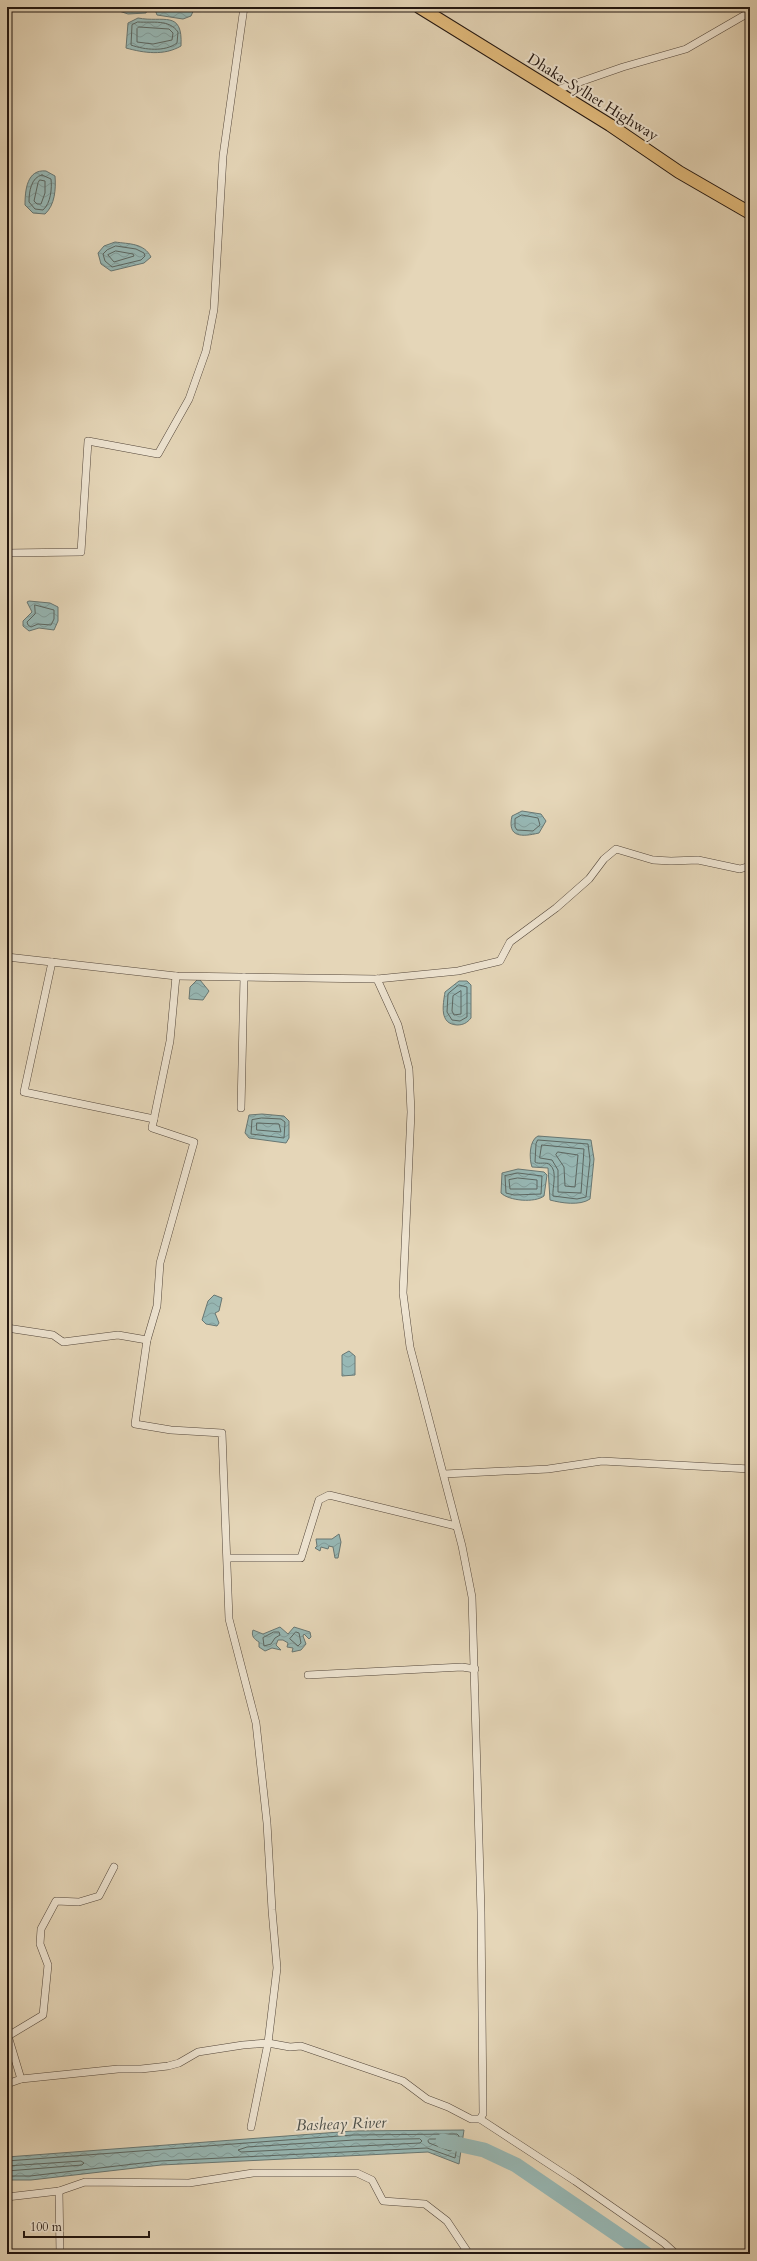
<svg xmlns="http://www.w3.org/2000/svg" width="757" height="2261" viewBox="0 0 757 2261" font-family="Cardo,serif">
<style>
.water{fill:url(#water-waves);stroke:#687773}
.lines{fill:none;stroke-linecap:round;stroke-linejoin:round}
.shore{stroke:#5c6762;stroke-width:1}
.river{stroke:#97b8b5;stroke-width:15}
.minor-casing{stroke:#53463a;stroke-width:8}
.trunk-casing{stroke:#221610;stroke-width:14}
.minor{stroke:#eee4d1;stroke-width:7}
.trunk{stroke:#e2bb7c;stroke-width:12}
.labels{text-anchor:middle;stroke-width:4;stroke-linejoin:round;paint-order:stroke}
.street-label{font-size:15px;fill:#221610;stroke:#eee4d1}
.water-label{font-size:16px;font-style:italic;fill:#4b4f4a;stroke:#eee4d1}
</style>
<defs>
<pattern id="water-waves" width="16" height="10" patternUnits="userSpaceOnUse"><rect width="16" height="10" fill="#97b8b5"/><path d="M0 5q4-4 8 0t8 0" fill="none" stroke="#829d9b"/></pattern>
</defs>
<rect width="100%" height="100%" fill="#e5d6b8"/>
<filter id="stains"><feTurbulence type="fractalNoise" baseFrequency=".005" numOctaves="4"/><feColorMatrix values="0 0 0 0 .2 0 0 0 0 .09 0 0 0 0 .02 0 0 0 .5 -.17"/></filter>
<radialGradient id="worn" r=".72"><stop offset=".6" stop-color="#630" stop-opacity="0"/><stop offset="1" stop-color="#630" stop-opacity=".3"/></radialGradient>
<g class="water">
<path d="M117 7H148L146 13 128 14 119 11Z"/>
<path d="M154 7H195L191 16 183 19 157 15Z"/>
<path d="M138 18C163 23 183 9 181 46 164 56 144 53 126 48L128 23Z"/>
<path d="M46 171 55 176C56 189 55 205 45 214L33 213 25 205C25 190 27 169 46 171Z"/>
<path d="M115 242C129 244 144 243 151 257L144 263 111 271 101 264 98 253 104 246Z"/>
<path d="M29 601 50 603 58 607V621L54 630 39 628 29 631 23 626V621L32 612 27 602Z"/>
<path d="M522 811 541 814 546 821 539 833C522 837 507 838 512 816Z"/>
<path d="M197 980H200L209 991 203 1000 189 999 190 987Z"/>
<path d="M459 981H467L471 985V1018C467 1023 463 1025 457 1025 439 1024 443 1005 445 992Z"/>
<path d="M262 1114 284 1116 289 1121V1138L286 1143 249 1138 245 1133 249 1115Z"/>
<path d="M538 1136 591 1140 594 1159 590 1199C580 1206 561 1203 550 1200L548 1168 532 1167C529 1159 529 1140 538 1136Z"/>
<path d="M518 1169 544 1172 547 1175 544 1196C535 1203 509 1201 501 1193L502 1173Z"/>
<path d="M214 1295 222 1298 219 1311 215 1313 219 1323 217 1326 206 1324 202 1320 208 1301Z"/>
<path d="M349 1351 355 1356V1375L342 1376V1355Z"/>
<path d="M339 1534 341 1542 338 1558H335L333 1547 329 1546 328 1549 321 1547 320 1551 315 1548 317 1546 316 1539H332Z"/>
<path d="M280 1627 288 1634 294 1627 310 1632 311 1637 309 1639 304 1634 303 1636 306 1644 301 1650 292 1652 293 1648 287 1647 288 1643 283 1640H278L276 1645 281 1650 272 1648 265 1651 259 1647V1642C254 1639 251 1636 253 1630L263 1634Z"/>
<path d="M464 2130 459 2164 428 2152 161 2165 31 2180H7V2157L353 2131Z"/>
</g>
<g class="lines">
<g class="shore">
<path d="M138 22C153 23 169 19 178 32L177 43C165 52 145 50 131 45L132 25Z"/>
<path d="M139 27 169 29 173 33 172 40 153 44 137 42V29Z"/>
<path d="M42 175 51 179C52 188 51 203 43 210L35 209 29 202C29 192 31 177 42 175Z"/>
<path d="M40 180 45 181V193L41 204H37L34 201 38 183Z"/>
<path d="M116 246 136 249 144 253 145 256 141 260 112 267 105 261 103 254 107 250Z"/>
<path d="M116 251 133 254 134 256 114 262 108 255Z"/>
<path d="M35 605 54 610V619L51 625 38 624 31 627 28 625 27 622 35 614Z"/>
<path d="M522 815 538 818 540 825 533 831 517 830 515 827V819Z"/>
<path d="M459 985 467 987V1017L460 1021 452 1020 447 1012 448 994Z"/>
<path d="M461 991V1014L454 1015 452 1011 453 996Z"/>
<path d="M262 1118 281 1119 285 1122 284 1138 251 1134 252 1120Z"/>
<path d="M257 1123 279 1124 281 1132 257 1130Z"/>
<path d="M538 1140 588 1144 590 1160 586 1197 577 1199 553 1196C552 1188 558 1171 550 1165 546 1161 539 1165 535 1162L536 1144Z"/>
<path d="M542 1145 584 1149 581 1193 558 1192V1170L552 1160 540 1158Z"/>
<path d="M558 1152 578 1155 575 1187 565 1186 564 1167 556 1155Z"/>
<path d="M518 1173 542 1176 541 1194 514 1195 506 1193 505 1176Z"/>
<path d="M518 1178 537 1180V1189H510L509 1180Z"/>
<path d="M274 1632H279L280 1635 275 1638 271 1644 264 1646 263 1638Z"/>
<path d="M296 1632 299 1633 301 1643 298 1646 290 1639Z"/>
<path d="M420 2139 422 2141 420 2143 241 2152 238 2150 247 2147 354 2140Z"/>
<path d="M430 2139H452V2150L450 2151 429 2143 428 2141Z"/>
<path d="M7 2161 353 2135 457 2134 459 2136 455 2158 427 2148 160 2161 30 2176H7"/>
<path d="M7 2166 81 2161 84 2163 82 2165 7 2171"/>
</g>
<path class="river" d="M443 2141 484 2150 516 2165 646 2254"/>
<g class="minor-casing">
<g id="minor">
<path d="M554 91 623 67 686 49 750 12"/>
<path d="M7 553 81 552 88 441 158 454 189 399 206 351 214 309 223 156 244 7"/>
<path d="M7 957 176 976 377 979 458 971 500 961 510 942 556 908 589 879 604 859 616 849 653 860 671 861 698 860 740 869 750 866"/>
<path d="M52 962 24 1092 154 1119"/>
<path d="M176 976 170 1041 152 1128 194 1142 160 1263 157 1306 147 1340 135 1424 171 1430 222 1433 229 1619 256 1723 267 1823 272 1910 277 1968 268 2043 251 2127"/>
<path d="M377 979 398 1025 409 1069 411 1112 403 1293 410 1347 462 1546 472 1597 481 1912 483 2114 480 2119"/>
<path d="M241 1108 244 977"/>
<path d="M7 1328 53 1335 63 1342 118 1335 147 1340"/>
<path d="M444 1474 548 1469 602 1461 750 1469"/>
<path d="M228 1558H301L319 1500 329 1495 456 1526"/>
<path d="M308 1675 462 1667 475 1669"/>
<path d="M21 2079 8 2036 43 2015 48 1965 40 1944 41 1929 56 1901 79 1902 99 1896 114 1867"/>
<path d="M7 2084 21 2079 118 2069H141L168 2066 179 2063 198 2052 243 2045 268 2043 290 2047 301 2046 403 2081 427 2099 448 2107 471 2119H480L575 2181 664 2243 676 2254"/>
<path d="M59 2191 60 2254"/>
<path d="M7 2197 59 2191 85 2182 189 2183 253 2173H357L372 2180 383 2201 425 2204 447 2221 469 2254"/>
<path d="M747 2254 750 2252"/>
</g>
</g>
<g class="trunk-casing">
<path id="trunk" d="M419 7 610 125 679 172 750 213"/>
</g>
<use href="#minor" class="minor"/>
<use href="#trunk" class="trunk"/>
</g>
<g class="labels">
<g class="street-label">
<text transform="translate(593 97) rotate(32)" y="5">Dhaka-Sylhet Highway</text>
</g>
<g class="water-label">
<text transform="translate(341 2123) rotate(-2)" y="6">Basheay River</text>
</g>
</g>
<rect width="757" height="2261" fill="none" stroke="#e5d6b8" stroke-width="24"/>
<rect x="8" y="8" width="741" height="2245" fill="none" stroke="#221610" stroke-width="2"/>
<rect x="12" y="12" width="733" height="2237" fill="none" stroke="#221610"/>
<path d="M24 2231v6h125v-6" fill="none" stroke="#221610" stroke-width="2"/>
<text x="30" y="2231" font-size="12" fill="#221610" stroke="#eee4d1" stroke-width="3" paint-order="stroke">100 m</text>
<rect width="100%" height="100%" filter="url(#stains)"/>
<rect width="100%" height="100%" fill="url(#worn)"/>
</svg>
